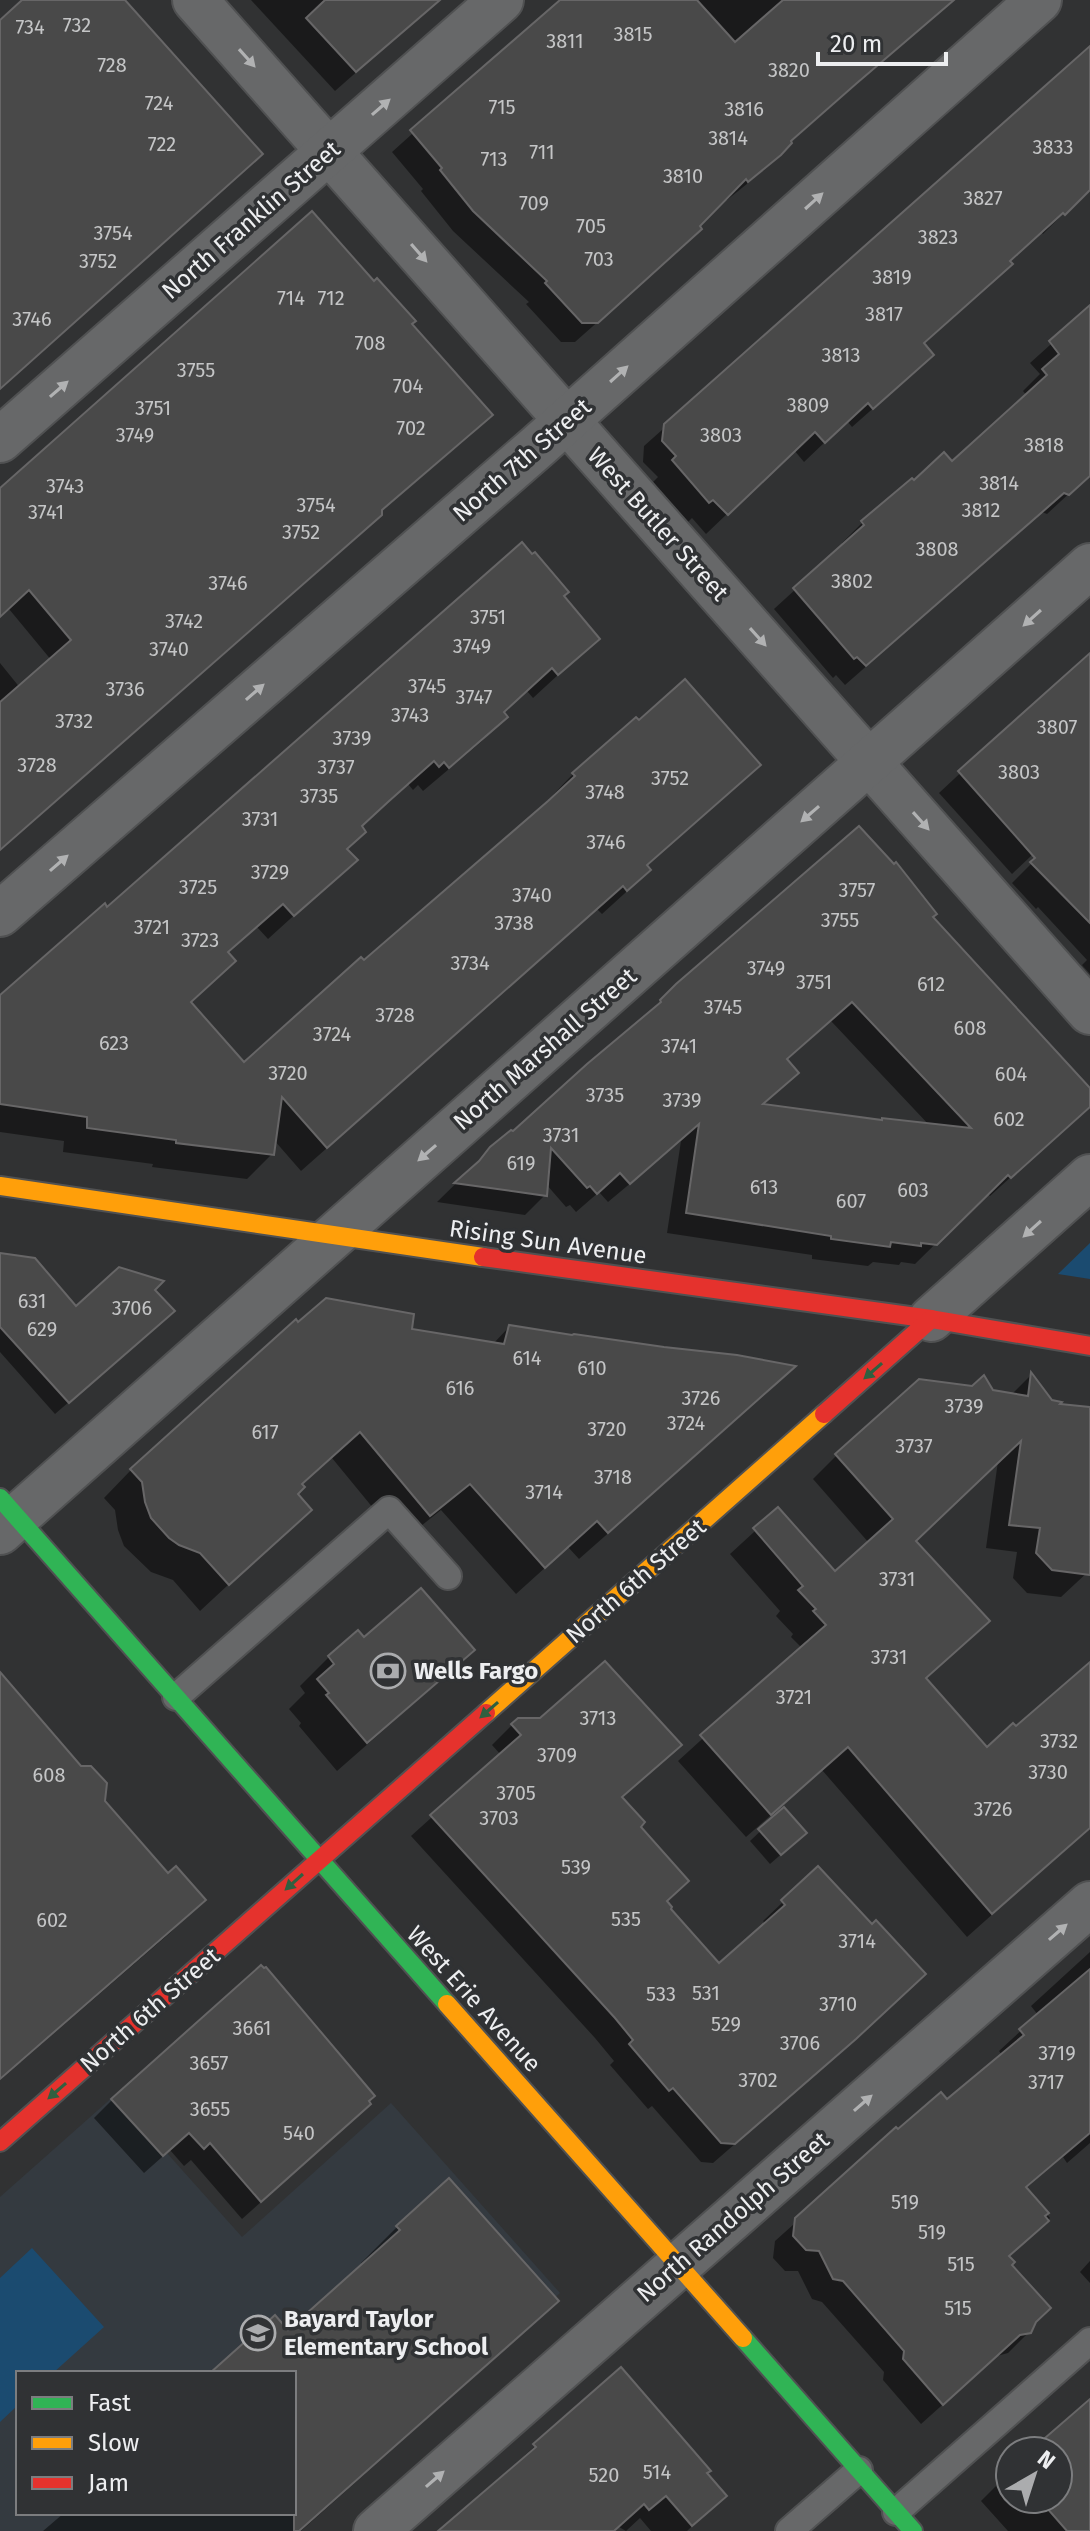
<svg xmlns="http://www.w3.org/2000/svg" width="1090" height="2531" viewBox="0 0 1090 2531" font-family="'Fira Sans',sans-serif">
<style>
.built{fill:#343a40;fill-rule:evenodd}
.green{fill:#1b4b70}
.shadow{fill:#0007;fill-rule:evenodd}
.building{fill:#494949;stroke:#676667;stroke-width:2;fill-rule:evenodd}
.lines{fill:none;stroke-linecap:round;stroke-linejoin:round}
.lane-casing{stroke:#505152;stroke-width:30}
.street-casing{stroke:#505152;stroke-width:48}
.fast-casing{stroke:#505152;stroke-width:22}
.slow-casing{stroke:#505152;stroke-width:22}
.jam-casing{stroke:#505152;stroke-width:22}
.lane{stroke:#676869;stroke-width:26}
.street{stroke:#676869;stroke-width:44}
.fast{stroke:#30b455;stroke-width:18}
.slow{stroke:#ff9f0a;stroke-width:18}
.jam{stroke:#e5322d;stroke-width:18}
.oneway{fill:#b1b2b3}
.oneway2{fill:#306040}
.labels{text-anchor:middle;stroke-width:7;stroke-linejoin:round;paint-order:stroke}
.number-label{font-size:20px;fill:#c4c5c6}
.street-label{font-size:24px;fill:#edeef0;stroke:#303234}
.poi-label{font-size:24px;font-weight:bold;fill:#edeef0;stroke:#303234;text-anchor:start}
</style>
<rect width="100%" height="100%" fill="#313233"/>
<path class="built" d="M115 2095 242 2237 391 2103 560 2293 293 2531H0V2197ZM18 2373H294V2513H18Z"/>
<g class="green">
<path d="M1090 1243V1279L1058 1274Z"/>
<path d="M32 2248 104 2327 53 2373H18V2405L0 2422V2278Z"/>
</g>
<g class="shadow">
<path d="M25 0H121L241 174 0 389V26Z"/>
<path d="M251 0H438L335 91Z"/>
<path d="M561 0H952L791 142 758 175 727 200 725 198 680 249 575 342H561L526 304 529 302 453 231 421 191 423 189 392 152Z"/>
<path d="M1090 48V187L1043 234 1041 232 1008 262 991 284 923 345 912 374 852 427 847 421 804 462 794 450 706 534 692 518 688 522 653 482 658 477 643 462 644 446Z"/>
<path d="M1090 309V470L1087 477 1047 514 1042 512 845 685 836 675 833 678 774 609 844 545 842 543 862 523 952 464 1027 396 1023 391 1040 374 1030 363Z"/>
<path d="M410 325 491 415 471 435 380 512 360 535 0 850V663L21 689 52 661 9 609 0 617V490Z"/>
<path d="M561 596 598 638 533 698 527 691 502 713 505 717 481 742 423 791 418 785 413 790 408 784 360 827 345 850 355 860 268 939 257 927 226 954 189 1003 244 1065 551 801 549 799 573 774 758 765 646 866 649 870 624 894 602 914 597 909 301 1171 274 1140 272 1154 247 1179 152 1167 153 1164 63 1152 64 1141 0 1132V998L106 911Z"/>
<path d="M1090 652V800L1012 874 939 793Z"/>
<path d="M1032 863 1090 876V974L1082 965 1087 960 1038 907 1036 909 1012 883Z"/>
<path d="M931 918 1090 1091V1105L990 1196 987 1193 915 1264 901 1262 899 1265 873 1262 868 1266 812 1259V1255L667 1233 681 1141 608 1202 599 1192 576 1212 570 1205 566 1207 546 1184 545 1195 525 1215 437 1202 492 1148 513 1134 642 1021 677 985ZM831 1021 930 1126 881 1122 761 1106 786 1061Z"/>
<path d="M0 1255 75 1309 152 1290 160 1323 55 1414 0 1352Z"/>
<path d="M509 1327 792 1368 766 1394 579 1559 568 1547 516 1594 441 1510 401 1542 332 1458 301 1485 295 1494 309 1510 200 1611 173 1580 151 1572 124 1546 118 1530 115 1510 104 1498 131 1470 409 1331 493 1344Z"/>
<path d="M1031 1375 1056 1405 1090 1409V1570L1061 1597 1027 1593 1013 1578 1017 1552 986 1548 998 1461 914 1542 924 1679 987 1750 1016 1729 1090 1665V1827L967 1937 822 1770 746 1837 678 1761 802 1648 791 1637 793 1634 776 1616 780 1611 730 1554 778 1510 835 1573 869 1543 813 1479 837 1455 992 1391 1011 1395Z"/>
<path d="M364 1640 472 1650 443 1678 337 1771 299 1726 301 1723 289 1709 305 1693 300 1686 329 1657Z"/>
<path d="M0 1698 103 1801 168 1876 203 1900 170 1933 21 2062 0 2038Z"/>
<path d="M512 1725 660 1764 621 1798 638 1827 668 1909 719 1966 766 1924 763 1921 783 1902 872 1927 904 1994 833 2059 713 2163 701 2162 652 2106 648 2109 610 2065 614 2061 595 2038 411 1836 501 1755 492 1745Z"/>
<path d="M783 1810 794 1843 770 1864 750 1841Z"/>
<path d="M1090 1952V2143L1067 2163 1063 2157 1025 2189 1050 2218 1008 2257 1033 2324 1029 2332 1008 2353 997 2356 921 2424 883 2380 884 2372 822 2302 812 2299 798 2271H785L773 2258 775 2241 897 2132 947 2101 1002 2055 999 2051 1038 2015 1031 2006Z"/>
<path d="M112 2100 350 2122 242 2219 191 2160 184 2166 170 2150 144 2173 94 2118Z"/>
<path d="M449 2181 556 2301 519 2337 301 2531H43L64 2513H294V2373H214L287 2333 363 2266 361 2263 397 2227Z"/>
<path d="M1090 2261V2283L1080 2272Z"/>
<path d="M1090 2401V2531H1008L981 2501 1010 2472V2499H1058V2451H1034Z"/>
<path d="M535 2446 705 2474 724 2496 687 2531H651L640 2518 626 2531 619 2527 614 2531H441Z"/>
</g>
<g class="building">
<path d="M22 0H125L263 154 0 389V20Z"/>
<path d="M325 0H440L356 72 306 18Z"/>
<path d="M560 0H697L735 42 783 0H954L857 83 791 141 792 143 781 155 748 182 746 179 700 226 702 229 598 323H582L545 283 547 281 473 211 440 170 442 168 410 130Z"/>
<path d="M1090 46V190L1065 215 1063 213 1010 261 1013 264 924 343 934 355 873 409 868 403 825 443 815 432 728 515 713 500 709 503 672 460 676 456 662 441 664 424Z"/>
<path d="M312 211 374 281 377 278 396 299 416 321 412 324 493 415 382 510V515L0 850V702L71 640 29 590 0 617V488Z"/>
<path d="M1090 305V476L1069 495 1064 493 866 666 857 657 854 659 793 588 864 525 861 521 912 478 914 480 944 452 952 461 1047 375 1042 369 1059 354 1049 341Z"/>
<path d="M522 542 532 554 535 552 569 592 564 596 600 639 558 675 552 668 504 712 508 717 449 768 444 762 439 767 434 761 388 802 362 826 366 832 347 849 358 860 294 916 283 904 228 952 236 961 191 1002 244 1062 361 957 364 960 548 801 575 776 572 773 636 717 639 720 685 679 761 765 647 865 651 870 627 891 623 886 327 1148 282 1097 274 1155 176 1143V1140L87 1128V1117L0 1104V995L105 903 107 907Z"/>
<path d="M1090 653V923L1030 862 1035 858 958 771Z"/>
<path d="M859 826 894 864 896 862 937 914 933 917 1090 1088V1107L1011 1178 1008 1175 937 1245 921 1243V1246L891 1242 890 1247 831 1239V1236L686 1213 699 1124 630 1184 620 1173 597 1194 590 1186 587 1188 551 1148 547 1196 454 1183 479 1161 490 1147 511 1130 513 1131 587 1064 661 1002 660 1000 676 984ZM852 1002 971 1128 882 1118V1120L763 1104 799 1073 787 1059Z"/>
<path d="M0 1253 35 1258 76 1306 119 1267 164 1281 155 1290 175 1311 69 1403 0 1327Z"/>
<path d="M326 1298 414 1314 412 1329 504 1344 509 1325 572 1335 574 1334 664 1347 737 1355 796 1366 608 1533 597 1521 545 1568 470 1484 430 1516 360 1432 302 1484 305 1487 298 1494 312 1510 229 1585 200 1553 179 1545 169 1538 151 1518 145 1502 142 1482 130 1469 296 1319 298 1322Z"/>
<path d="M1031 1372 1052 1400 1062 1402 1060 1404 1090 1407V1575L1052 1570 1036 1553 1040 1528 1009 1525 1021 1441 916 1541 990 1621 926 1678 987 1747 1013 1723 1016 1726 1090 1662V1828L992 1914 848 1747 771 1815 700 1735 826 1625 813 1611 816 1609 798 1590 803 1586 753 1528 778 1507 835 1571 893 1519 835 1454 919 1379 972 1386 984 1375 993 1390 1028 1396Z"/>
<path d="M421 1588 475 1650 367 1743 326 1695 329 1693 317 1679 334 1664 328 1656 358 1630 364 1637Z"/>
<path d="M605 1661 682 1745 622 1797 645 1822 641 1827 689 1881 667 1901 672 1907 671 1909 719 1963 785 1905 781 1900 818 1866 872 1924 876 1920 926 1974 856 2039 735 2144 721 2143 673 2088 669 2091 629 2044 633 2040 615 2018 430 1815 521 1735 511 1724 518 1718H540Z"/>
<path d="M0 1672 81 1766H91L107 1783 105 1801 168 1873 176 1866 206 1900 0 2079Z"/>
<path d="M784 1807 807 1833 781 1855 758 1829Z"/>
<path d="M261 1965 264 1968 266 1967 375 2096 369 2101 371 2104 261 2202 210 2143 204 2149 189 2133 163 2156 111 2099Z"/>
<path d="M1090 1969V2133L1026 2187 1049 2213 1045 2216 1049 2221 1009 2256 1015 2262 1012 2265 1051 2308 1036 2322 1031 2333 1020 2335 943 2405 903 2359 904 2351 843 2281 833 2279 819 2251 806 2250 793 2236 795 2218 896 2127 898 2129 941 2092 947 2099 1024 2035 1019 2029Z"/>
<path d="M449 2178 559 2301 299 2531H294V2373H210L275 2315 288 2330 400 2230 396 2226Z"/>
<path d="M621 2367 711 2471 707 2473 727 2496 692 2526 666 2496 649 2510 644 2504 614 2531H438L536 2447 533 2444Z"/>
<path d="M1090 2399V2531H1067L1039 2499H1058V2451H1030Z"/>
</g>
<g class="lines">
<g class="lane-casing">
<g id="lane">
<path d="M176 1697 389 1510 448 1576"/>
<path d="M896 2512 1090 2341"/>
<path d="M789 2531 859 2470"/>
</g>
</g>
<g class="street-casing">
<g id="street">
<path d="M195 0 1090 1012"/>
<path d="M0 440 501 0"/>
<path d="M0 914 537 447 1039 0"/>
<path d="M931 1319 1090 1177"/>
<path d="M0 1532 1090 566"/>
<path d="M376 2531 1090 1904"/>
</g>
</g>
<g class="fast-casing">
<g id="fast">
<path d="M0 1498 447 2004"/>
<path d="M743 2338 913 2531"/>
</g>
</g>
<g class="slow-casing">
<g id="slow">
<path d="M0 1186 483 1257"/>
<path d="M486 1713 824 1414"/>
<path d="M447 2004 743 2338"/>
</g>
</g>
<g class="jam-casing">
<g id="jam">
<path d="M483 1257 931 1319 1090 1346"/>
<path d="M824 1414 931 1319"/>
<path d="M0 2142 486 1713"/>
</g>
</g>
<use href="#lane" class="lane"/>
<use href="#street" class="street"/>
<use href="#fast" class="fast"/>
<use href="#slow" class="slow"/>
<use href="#jam" class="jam"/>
</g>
<defs><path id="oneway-solid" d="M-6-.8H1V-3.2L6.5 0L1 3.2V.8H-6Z" transform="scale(2)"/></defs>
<g class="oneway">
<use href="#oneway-solid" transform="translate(247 58) rotate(48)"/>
<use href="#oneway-solid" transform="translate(381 107) rotate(-41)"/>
<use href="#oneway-solid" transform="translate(814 201) rotate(-42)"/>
<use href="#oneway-solid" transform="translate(419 253) rotate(49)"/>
<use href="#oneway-solid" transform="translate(619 374) rotate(-42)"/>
<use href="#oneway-solid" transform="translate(59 389) rotate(-41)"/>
<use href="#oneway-solid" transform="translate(1032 618) rotate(138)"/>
<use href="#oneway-solid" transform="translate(758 637) rotate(48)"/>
<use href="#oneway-solid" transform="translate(255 692) rotate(-41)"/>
<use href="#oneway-solid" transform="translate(810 814) rotate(139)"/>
<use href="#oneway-solid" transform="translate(921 821) rotate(48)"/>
<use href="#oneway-solid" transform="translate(59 863) rotate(-41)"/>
<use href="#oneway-solid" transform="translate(427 1153) rotate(139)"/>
<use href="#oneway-solid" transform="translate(1032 1229) rotate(138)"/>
<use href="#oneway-solid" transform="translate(1058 1932) rotate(-41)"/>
<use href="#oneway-solid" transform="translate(863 2103) rotate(-41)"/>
<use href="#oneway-solid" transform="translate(435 2479) rotate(-41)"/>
</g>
<g class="oneway2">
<use href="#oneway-solid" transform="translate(873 1371) rotate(139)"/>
<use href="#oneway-solid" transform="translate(489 1710) rotate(139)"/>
<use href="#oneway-solid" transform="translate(294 1882) rotate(138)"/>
<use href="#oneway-solid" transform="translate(57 2091) rotate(139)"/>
</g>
<defs>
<g id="bank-ring" transform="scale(1.8)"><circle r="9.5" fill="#303234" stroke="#abacae" stroke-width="1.5"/><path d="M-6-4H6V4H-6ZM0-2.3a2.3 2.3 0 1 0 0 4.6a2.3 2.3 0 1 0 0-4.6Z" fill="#abacae"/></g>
<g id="school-ring" transform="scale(1.8)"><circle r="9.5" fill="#303234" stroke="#abacae" stroke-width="1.5"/><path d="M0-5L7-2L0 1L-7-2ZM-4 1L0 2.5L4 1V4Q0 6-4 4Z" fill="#abacae"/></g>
</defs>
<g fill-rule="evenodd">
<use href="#bank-ring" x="388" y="1671"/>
<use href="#school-ring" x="258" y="2333"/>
</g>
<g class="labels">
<g class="number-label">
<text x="77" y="32">732</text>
<text x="30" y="34">734</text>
<text x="633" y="41">3815</text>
<text x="565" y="48">3811</text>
<text x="112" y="72">728</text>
<text x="789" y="77">3820</text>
<text x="159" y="110">724</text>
<text x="502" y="114">715</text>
<text x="744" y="116">3816</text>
<text x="728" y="145">3814</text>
<text x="162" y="151">722</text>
<text x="1053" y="154">3833</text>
<text x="542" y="159">711</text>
<text x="494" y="166">713</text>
<text x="683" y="183">3810</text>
<text x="983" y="205">3827</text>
<text x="534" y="210">709</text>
<text x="591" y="233">705</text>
<text x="113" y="240">3754</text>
<text x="938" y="244">3823</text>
<text x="599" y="266">703</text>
<text x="98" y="268">3752</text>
<text x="892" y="284">3819</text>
<text x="291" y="305">714</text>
<text x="331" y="305">712</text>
<text x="884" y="321">3817</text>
<text x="32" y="326">3746</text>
<text x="370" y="350">708</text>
<text x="841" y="362">3813</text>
<text x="196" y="377">3755</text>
<text x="408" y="393">704</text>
<text x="808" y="412">3809</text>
<text x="153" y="415">3751</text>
<text x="411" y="435">702</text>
<text x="135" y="442">3749</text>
<text x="721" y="442">3803</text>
<text x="1044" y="452">3818</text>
<text x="999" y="490">3814</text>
<text x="65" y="493">3743</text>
<text x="316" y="512">3754</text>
<text x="981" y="517">3812</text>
<text x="46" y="519">3741</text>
<text x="301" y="539">3752</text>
<text x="937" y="556">3808</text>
<text x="852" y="588">3802</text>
<text x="228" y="590">3746</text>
<text x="488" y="624">3751</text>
<text x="184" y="628">3742</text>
<text x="472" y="653">3749</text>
<text x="169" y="656">3740</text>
<text x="427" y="693">3745</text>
<text x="125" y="696">3736</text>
<text x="474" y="704">3747</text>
<text x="410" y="722">3743</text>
<text x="74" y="728">3732</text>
<text x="1057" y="734">3807</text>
<text x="352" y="745">3739</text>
<text x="37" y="772">3728</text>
<text x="336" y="774">3737</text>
<text x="1019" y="779">3803</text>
<text x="670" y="785">3752</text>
<text x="605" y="799">3748</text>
<text x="319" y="803">3735</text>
<text x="260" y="826">3731</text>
<text x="606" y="849">3746</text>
<text x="270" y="879">3729</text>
<text x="198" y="894">3725</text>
<text x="857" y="897">3757</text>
<text x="532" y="902">3740</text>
<text x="840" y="927">3755</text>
<text x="514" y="930">3738</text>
<text x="152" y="934">3721</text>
<text x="200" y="947">3723</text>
<text x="470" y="970">3734</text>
<text x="766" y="975">3749</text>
<text x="814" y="989">3751</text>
<text x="931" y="991">612</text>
<text x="723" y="1014">3745</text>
<text x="395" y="1022">3728</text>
<text x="970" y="1035">608</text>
<text x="332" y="1041">3724</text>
<text x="114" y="1050">623</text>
<text x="679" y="1053">3741</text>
<text x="288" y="1080">3720</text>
<text x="1011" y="1081">604</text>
<text x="605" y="1102">3735</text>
<text x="682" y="1107">3739</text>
<text x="1009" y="1126">602</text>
<text x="561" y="1142">3731</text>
<text x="521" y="1170">619</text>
<text x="764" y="1194">613</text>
<text x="913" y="1197">603</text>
<text x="851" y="1208">607</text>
<text x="32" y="1308">631</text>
<text x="132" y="1315">3706</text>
<text x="42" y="1336">629</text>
<text x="527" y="1365">614</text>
<text x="592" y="1375">610</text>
<text x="460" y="1395">616</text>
<text x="701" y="1405">3726</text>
<text x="964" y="1413">3739</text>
<text x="686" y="1430">3724</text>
<text x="607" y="1436">3720</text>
<text x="265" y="1439">617</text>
<text x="914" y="1453">3737</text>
<text x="613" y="1484">3718</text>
<text x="544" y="1499">3714</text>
<text x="897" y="1586">3731</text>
<text x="889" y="1664">3731</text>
<text x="794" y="1704">3721</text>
<text x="598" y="1725">3713</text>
<text x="1059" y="1748">3732</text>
<text x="557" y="1762">3709</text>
<text x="1048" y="1779">3730</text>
<text x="49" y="1782">608</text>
<text x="516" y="1800">3705</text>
<text x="993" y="1816">3726</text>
<text x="499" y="1825">3703</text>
<text x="576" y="1874">539</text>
<text x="626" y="1926">535</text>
<text x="52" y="1927">602</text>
<text x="857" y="1948">3714</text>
<text x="706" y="2000">531</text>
<text x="661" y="2001">533</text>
<text x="838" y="2011">3710</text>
<text x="726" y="2031">529</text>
<text x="252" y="2035">3661</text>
<text x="800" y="2050">3706</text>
<text x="1057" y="2060">3719</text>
<text x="209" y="2070">3657</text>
<text x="758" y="2087">3702</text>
<text x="1046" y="2089">3717</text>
<text x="210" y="2116">3655</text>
<text x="299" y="2140">540</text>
<text x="905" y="2209">519</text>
<text x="932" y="2239">519</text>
<text x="961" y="2271">515</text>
<text x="958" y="2315">515</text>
<text x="657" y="2479">514</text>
<text x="604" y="2482">520</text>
</g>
<g class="street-label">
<text transform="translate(251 220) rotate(-41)" y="8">North Franklin Street</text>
<text transform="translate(522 460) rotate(-41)" y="8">North 7th Street</text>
<text transform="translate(658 524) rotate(48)" y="8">West Butler Street</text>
<text transform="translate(545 1049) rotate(-41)" y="8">North Marshall Street</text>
<text transform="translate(548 1242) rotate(8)" y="8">Rising Sun Avenue</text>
<text transform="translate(636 1581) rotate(-41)" y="8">North 6th Street</text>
<text transform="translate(474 1999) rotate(48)" y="8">West Erie Avenue</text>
<text transform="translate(150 2010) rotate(-41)" y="8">North 6th Street</text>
<text transform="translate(733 2217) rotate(-41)" y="8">North Randolph Street</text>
</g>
<g class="poi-label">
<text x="414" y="1679">Wells Fargo</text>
<text x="284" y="2327">Bayard Taylor<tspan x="284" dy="28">Elementary School</tspan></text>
</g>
</g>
<rect x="16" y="2371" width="280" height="144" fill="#303234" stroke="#7c7d7f" stroke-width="2"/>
<rect x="32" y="2397" width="40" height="12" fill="#30b455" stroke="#7c7d7f" stroke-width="2"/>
<text x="88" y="2411" font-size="24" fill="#edeef0">Fast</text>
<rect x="32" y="2437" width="40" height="12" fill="#ff9f0a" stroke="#7c7d7f" stroke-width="2"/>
<text x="88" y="2451" font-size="24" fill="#edeef0">Slow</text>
<rect x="32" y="2477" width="40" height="12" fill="#e5322d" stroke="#7c7d7f" stroke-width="2"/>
<text x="88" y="2491" font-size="24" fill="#edeef0">Jam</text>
<g transform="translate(1034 2475) rotate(39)"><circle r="38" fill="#303234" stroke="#7c7d7f" stroke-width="2"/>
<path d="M0-6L14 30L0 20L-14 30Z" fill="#abacae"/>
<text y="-12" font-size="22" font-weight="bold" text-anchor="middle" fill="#edeef0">N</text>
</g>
<path d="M818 52v12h128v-12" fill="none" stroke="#edeef0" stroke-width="4"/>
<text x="830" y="52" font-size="24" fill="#edeef0" stroke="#303234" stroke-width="6" paint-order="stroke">20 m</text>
</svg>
